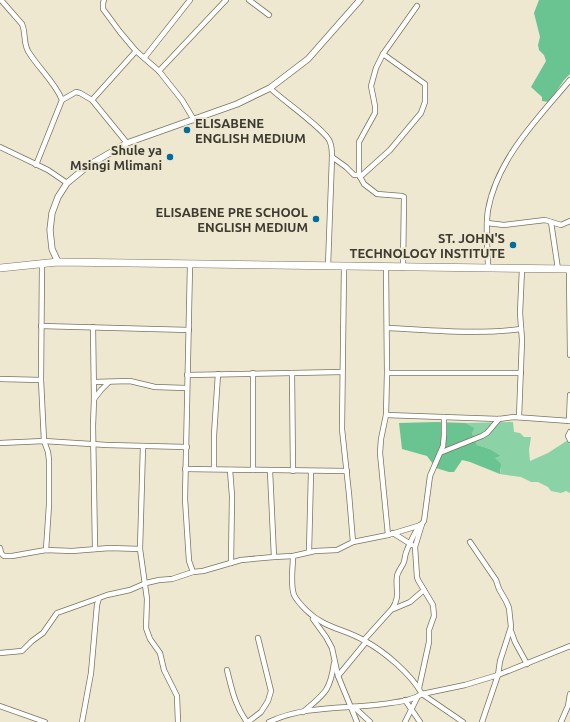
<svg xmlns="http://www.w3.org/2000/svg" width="570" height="722" viewBox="0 0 570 722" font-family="Ubuntu,sans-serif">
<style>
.green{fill:#8bd2a7}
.forest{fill:#69c491}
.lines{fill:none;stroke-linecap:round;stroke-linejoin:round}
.minor-casing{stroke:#79745f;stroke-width:6}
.tertiary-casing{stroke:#79745f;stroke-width:7}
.trunk-casing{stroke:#79745f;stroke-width:8}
.minor{stroke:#fff;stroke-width:4.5}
.tertiary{stroke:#fff;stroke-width:5.5}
.trunk{stroke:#fff;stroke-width:7}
.poi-dot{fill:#006d9a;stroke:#eee8d0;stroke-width:1.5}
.labels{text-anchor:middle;stroke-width:4;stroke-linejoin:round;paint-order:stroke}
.poi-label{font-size:13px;font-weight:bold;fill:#3c3a31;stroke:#eee8d0;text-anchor:end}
</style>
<rect width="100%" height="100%" fill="#eee8d0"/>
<path class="green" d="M513 422 514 432 520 433 524 437H531L529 450 530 461 548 453 568 440 570 445V493L566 491 561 493 551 491 548 487 538 482H531L521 477 500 474 501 469 494 458 501 456 490 449 477 445 472 433 465 423Z"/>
<g class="forest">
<path d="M539 0H570V74L564 80 549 102 542 101V97L531 87 546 61 544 55 539 50 538 45 540 37 534 13Z"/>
<path d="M436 422 465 423 474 428 472 433 477 445 490 449 501 456 495 458 501 464 500 474 470 462 462 460 454 472H449L436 468 427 456 402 449 399 423Z"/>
</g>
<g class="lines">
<g class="minor-casing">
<g id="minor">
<path d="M1 0 22 24C26 33 23 42 28 51 38 68 55 82 62 100L36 165"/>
<path d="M104 0 103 3V9L120 32 136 51 159 71 182 100 194 120"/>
<path d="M249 0 269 15"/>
<path d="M145 57 190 0"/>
<path d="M159 71 226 0"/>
<path d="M270 88C281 99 327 131 330 142 332 147 332 152 332 157L328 266"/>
<path d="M62 100 76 92 80 93 92 100 127 143"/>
<path d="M92 100 136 51"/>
<path d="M0 147 48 170 67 183"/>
<path d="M332 157 346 167 354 175H359"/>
<path d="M360 177 390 150 421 113 425 102V84L383 54"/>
<path d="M551 222 558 269"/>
<path d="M487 223 504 225 545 220 561 225 570 221"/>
<path d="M190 265 185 499 189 561 193 572"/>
<path d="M344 266 342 429 349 494 353 542"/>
<path d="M386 267 387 373 386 415 381 439 380 453 388 535"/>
<path d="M403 268 404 197 402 196 377 194 364 184 359 175V142L375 113V106L371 86 376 68 383 54 417 6"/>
<path d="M488 268C488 249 485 229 488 210 497 159 538 118 570 80"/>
<path d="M569 269 570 355"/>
<path d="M41 326 189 330"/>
<path d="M93 327 94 399 93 426 95 548"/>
<path d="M387 328C431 330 477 335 521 329"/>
<path d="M253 373V470"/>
<path d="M292 373 293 471"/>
<path d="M387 373H521"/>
<path d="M187 375 342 372"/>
<path d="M0 379 41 380 42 264"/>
<path d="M41 380 44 441 48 452 49 460V505L46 550"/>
<path d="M94 382 130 381 155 387 186 388"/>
<path d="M94 399 101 390 109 382"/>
<path d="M386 415 499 419 514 417 570 421"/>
<path d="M519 417 522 340 520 313 522 269"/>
<path d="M569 421 570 395"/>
<path d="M570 432 568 436 570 440"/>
<path d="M0 443 44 441 107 445 187 447"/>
<path d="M143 446 140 549 147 599 146 628 150 639 160 653 164 670 177 696 178 722"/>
<path d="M442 452 482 436 487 433 499 419"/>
<path d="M185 469 347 471"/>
<path d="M214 469V435L218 374"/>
<path d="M230 470 232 496 231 563"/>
<path d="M270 471 274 557"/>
<path d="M393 533 412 545"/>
<path d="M470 542 496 580 499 589 506 601 509 608 511 627 500 661 498 675 482 722"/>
<path d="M0 548 1 553 4 556H12L46 550 72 551 110 548 140 549"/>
<path d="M309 552 311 472"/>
<path d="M293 556C293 568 290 584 294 595 297 601 301 605 306 610 325 629 343 628 365 641 385 652 411 674 422 694L463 722"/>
<path d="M392 609C401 596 395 589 397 576 398 571 402 567 404 562 405 558 405 554 407 550 411 541 414 533 420 525"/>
<path d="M313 619 326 637 332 648 338 676 357 722"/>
<path d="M511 631 515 642 527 664"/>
<path d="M364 640 391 610 410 602 424 590"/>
<path d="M0 653 22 651 32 641 43 633 57 613 99 598"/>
<path d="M227 670C232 690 235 706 247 722"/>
<path d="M338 676 366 642"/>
<path d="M419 688 429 642V630L434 616 433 605 418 580 417 577 415 547 422 524"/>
<path d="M405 700 420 722"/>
<path d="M0 706 45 722"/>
<path d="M354 707 370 722"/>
<path d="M303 712C324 694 330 692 334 663"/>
<path d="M82 722 91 673 97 605 99 598 107 595 130 590 146 583 159 580 172 579 193 572 203 571 241 560 274 557 293 556 315 551 337 550 353 542 388 535 421 525 424 521 430 476 443 446 444 435V417"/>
<path d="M248 722 261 712 268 701 271 691 258 638"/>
<path d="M269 722C305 705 346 709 384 704 397 702 411 701 422 694L465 685 498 675 570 646"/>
<path d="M405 722 417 698"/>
<path d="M561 722 568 706 570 694"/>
</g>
</g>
<g class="tertiary-casing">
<path id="tertiary" d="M58 262 52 249 50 230 52 213 58 197 67 183 89 165 127 143 237 104 270 88 308 59 360 0"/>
</g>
<g class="trunk-casing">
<path id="trunk" d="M0 268 58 262 570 269"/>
</g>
<use href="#minor" class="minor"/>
<use href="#tertiary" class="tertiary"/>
<use href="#trunk" class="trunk"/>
</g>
<g class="poi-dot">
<circle cx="187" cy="130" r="4"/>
<circle cx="170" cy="157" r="4"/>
<circle cx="316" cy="219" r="4"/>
<circle cx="513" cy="245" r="4"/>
</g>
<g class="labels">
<g class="poi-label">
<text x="195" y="128" text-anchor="start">ELISABENE<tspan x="195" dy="15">ENGLISH MEDIUM</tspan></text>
<text x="162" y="155">Shule ya<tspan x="162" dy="15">Msingi Mlimani</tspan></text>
<text x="308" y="217">ELISABENE PRE SCHOOL<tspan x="308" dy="15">ENGLISH MEDIUM</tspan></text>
<text x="505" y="243">ST. JOHN'S<tspan x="505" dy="15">TECHNOLOGY INSTITUTE</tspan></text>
</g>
</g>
</svg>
